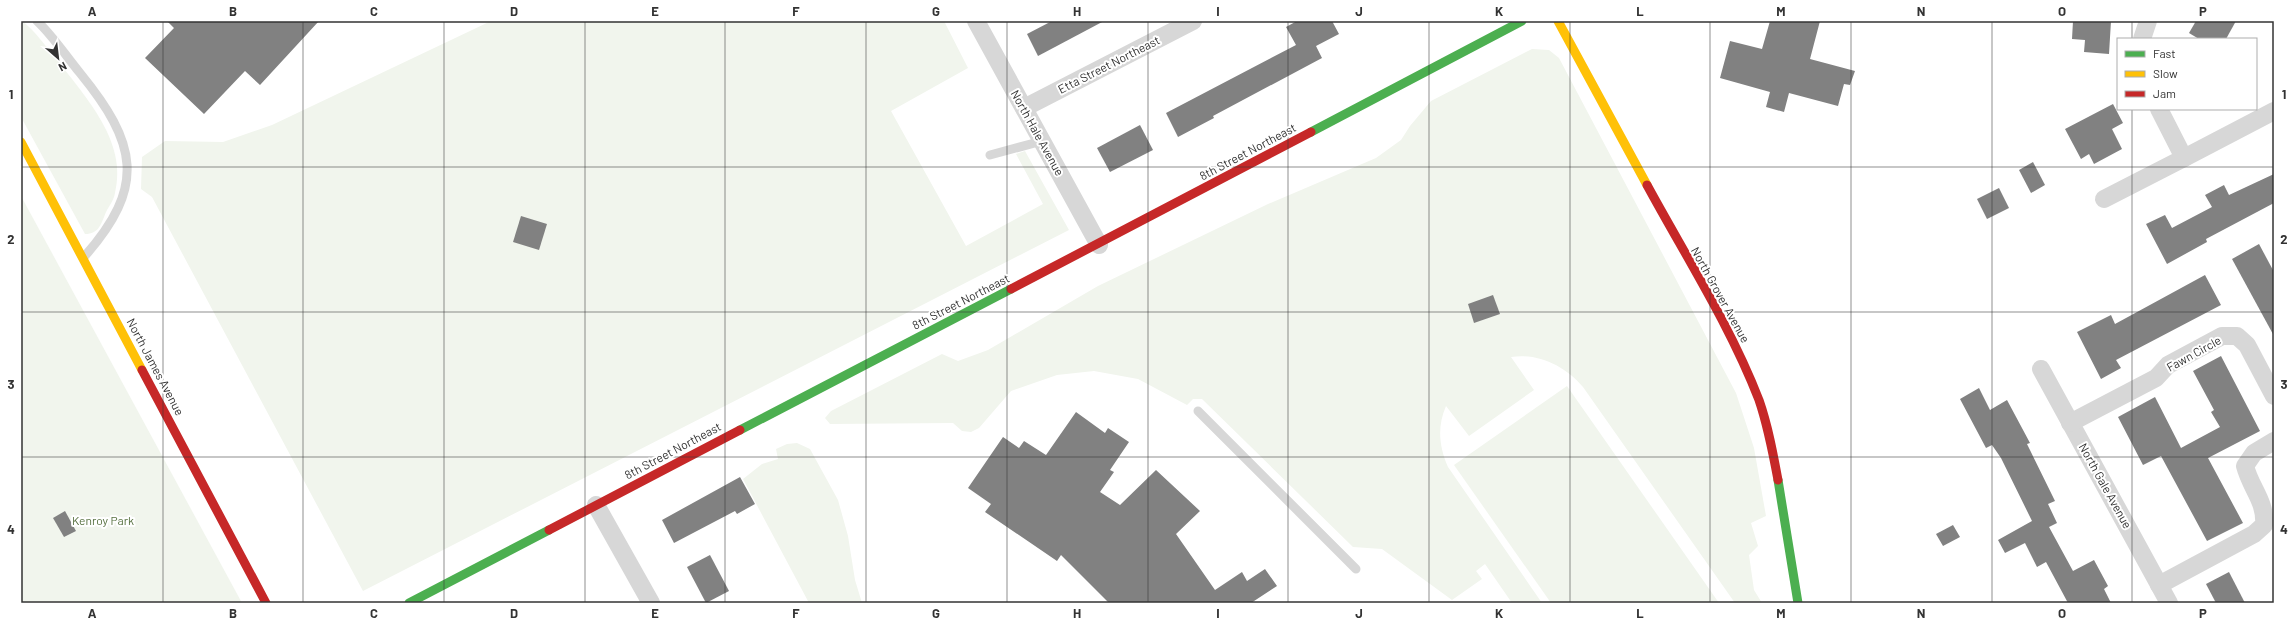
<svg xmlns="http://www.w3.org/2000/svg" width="2295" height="624" viewBox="0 0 2295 624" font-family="Barlow,sans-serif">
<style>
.green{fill:#f1f5ed}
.building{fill:#818181}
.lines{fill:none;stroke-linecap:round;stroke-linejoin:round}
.lane{stroke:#d7d7d7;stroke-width:9}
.street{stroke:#d7d7d7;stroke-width:18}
.fast{stroke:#4caf50;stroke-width:9}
.slow{stroke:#ffc107;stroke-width:9}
.jam{stroke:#c62828;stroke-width:9}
.grid{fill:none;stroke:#333;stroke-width:1;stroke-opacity:0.55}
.labels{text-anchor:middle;stroke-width:4;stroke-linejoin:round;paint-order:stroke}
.street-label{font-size:12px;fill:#333;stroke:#fff}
.park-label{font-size:12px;fill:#56703f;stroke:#fff}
.neatline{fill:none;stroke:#333;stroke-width:1.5}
.grid-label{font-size:13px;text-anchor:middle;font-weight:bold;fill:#333}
</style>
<rect width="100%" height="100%" fill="#fff"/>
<g class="green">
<path d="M21 21C31 25 50 52 58 61 86 98 128 142 115 193 114 200 109 206 106 212 101 224 99 234 85 234L21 117Z"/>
<path d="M491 21H944L968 68 891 111 966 246 1043 204 1016 154 1025 151 1069 230 363 591 152 197 141 189 142 157 165 141 223 142 272 125Z"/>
<path d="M1532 49 1549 50 1559 58 1736 393 1754 448 1766 516 1751 523 1758 546 1749 555 1754 590 1762 603H1735L1583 387C1565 366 1539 353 1511 357L1534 390 1469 436 1446 406C1437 427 1439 446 1448 467L1542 603H1512L1485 564 1476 571 1482 579 1452 600 1382 549 1353 547 1202 399H1193L1187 405 1138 379 1094 371 1057 375 1011 391 979 428 971 432 962 431 953 423 830 424 825 418 831 411 942 354 958 361 988 350 1098 286 1268 204 1376 158 1401 140 1410 126 1431 101Z"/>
<path d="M21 196 242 603H21Z"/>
<path d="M1567 386 1719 603H1551L1454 465Z"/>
<path d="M797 443 810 449 838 500 848 536 855 580 862 603H809L743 479 762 464 778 459 776 449 787 444Z"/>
</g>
<g class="building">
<path d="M167 21H319L260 85 245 71 204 114 145 58 174 28Z"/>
<path d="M1052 21H1104L1038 56 1027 34Z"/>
<path d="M1297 21H1332L1339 34 1316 46 1322 58 1213 116 1214 118 1178 137 1166 113 1296 45 1286 27Z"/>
<path d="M1770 21H1820L1810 59 1855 71 1850 85 1844 84 1838 106 1789 93 1784 112 1766 107 1770 92 1720 78 1730 41 1762 49Z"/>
<path d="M2073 21H2111L2109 54 2084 52 2085 40 2072 39Z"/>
<path d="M2196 21H2236L2226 39H2199L2189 33Z"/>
<path d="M2113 104 2123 123 2112 129 2122 149 2094 164 2089 154 2081 159 2065 129Z"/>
<path d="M1140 125 1153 150 1110 172 1097 148Z"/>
<path d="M2033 162 2045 185 2031 193 2019 170Z"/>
<path d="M2274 174V203L2206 239 2207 242 2167 264 2146 224 2165 215 2172 228 2212 207 2205 195 2224 185 2229 195Z"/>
<path d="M1999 188 2009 208 1987 219 1977 199Z"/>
<path d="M521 216 547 224 539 250 513 242Z"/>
<path d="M2259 244 2274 272V336L2232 259Z"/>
<path d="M2205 275 2221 305 2116 360 2121 368 2101 379 2077 332 2111 315 2115 324Z"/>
<path d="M1493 295 1500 314 1474 323 1468 304Z"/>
<path d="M2221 356 2260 431 2208 458 2243 523 2207 541 2161 456 2143 465 2118 417 2155 397 2181 448 2220 427 2211 412 2214 410 2193 371Z"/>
<path d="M1979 388 1990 410 2007 400 2030 443 2027 444 2055 501 2048 504 2057 523 2049 527 2073 571 2094 560 2108 586 2104 589 2111 603H2068L2046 562 2037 567 2025 543 2005 553 1998 540 2032 521 2001 458 1992 445 1986 448 1960 399Z"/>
<path d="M1076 412 1105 433 1108 428 1129 442 1110 470 1114 472 1100 492 1120 505 1156 470 1200 511 1176 534 1215 590 1242 572 1247 581 1265 569 1277 586 1251 603H1109L1061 555 1057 561 985 512 991 504 968 488 1003 437 1019 448 1024 441 1046 455Z"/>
<path d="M740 477 755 504 737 514 735 511 674 543 662 520Z"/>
<path d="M65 511 76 531 64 537 53 518Z"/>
<path d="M1953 525 1960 537 1943 546 1936 534Z"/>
<path d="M710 555 729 591 706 603 687 567Z"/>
<path d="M2229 572 2245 603H2216L2206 584Z"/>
</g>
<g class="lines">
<g class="lane">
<path d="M37 21C53 36 66 56 80 73 137 143 147 186 84 257"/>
<path d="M990 155 1042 141"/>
<path d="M1198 411 1356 569"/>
</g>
<g class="street">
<path d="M976 21 1099 245"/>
<path d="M2142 39 2148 21"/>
<path d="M1024 108 1193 21"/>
<path d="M2184 158 2274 111"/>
<path d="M2104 199 2184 158 2159 109"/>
<path d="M2041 369 2169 603"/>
<path d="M2070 423 2156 378 2168 365 2222 336H2237L2247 345 2274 396"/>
<path d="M596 505 651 603"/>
<path d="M2159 585 2254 534 2264 525C2266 501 2251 489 2245 466L2254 453 2274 441"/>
</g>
<g class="fast">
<path d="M1311 132 1522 21"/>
<path d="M740 430 1011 289"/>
<path d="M1778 480 1798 603"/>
<path d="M409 603 549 530"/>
</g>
<g class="slow">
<path d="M1558 21 1647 185"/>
<path d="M21 142 142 370"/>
</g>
<g class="jam">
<path d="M1647 185C1685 255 1730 325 1759 400 1768 426 1773 453 1778 480"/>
<path d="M1011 289 1311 132"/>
<path d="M142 370 266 603"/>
<path d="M549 530 740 430"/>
</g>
</g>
<path class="grid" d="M163 21V603M303 21V603M444 21V603M585 21V603M725 21V603M866 21V603M1007 21V603M1148 21V603M1288 21V603M1429 21V603M1570 21V603M1710 21V603M1851 21V603M1992 21V603M2132 21V39M2132 109V603M21 167H2274M21 312H2274M21 457H2274"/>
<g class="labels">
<g class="street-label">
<text transform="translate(1109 65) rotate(-27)" y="4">Etta Street Northeast</text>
<text transform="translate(1037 133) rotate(61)" y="4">North Hale Avenue</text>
<text transform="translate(1248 152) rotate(-28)" y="4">8th Street Northeast</text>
<text transform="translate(1720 295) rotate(61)" y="4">North Grover Avenue</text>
<text transform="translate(961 302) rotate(-27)" y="4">8th Street Northeast</text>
<text transform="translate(2194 354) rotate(-29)" y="4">Fawn Circle</text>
<text transform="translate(155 367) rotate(62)" y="4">North James Avenue</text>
<text transform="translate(673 451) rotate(-28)" y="4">8th Street Northeast</text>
<text transform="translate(2105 486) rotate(61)" y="4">North Gale Avenue</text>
</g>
<g class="park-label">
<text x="103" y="525">Kenroy Park</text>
</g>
</g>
<rect width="2295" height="624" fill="none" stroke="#ffffff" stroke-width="44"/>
<rect x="2117" y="38" width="140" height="72" fill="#ffffff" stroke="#adadad"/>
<rect x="2125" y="51" width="20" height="6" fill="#4caf50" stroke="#adadad"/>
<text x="2153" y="58" font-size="12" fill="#333333">Fast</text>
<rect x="2125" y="71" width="20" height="6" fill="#ffc107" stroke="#adadad"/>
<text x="2153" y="78" font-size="12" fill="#333333">Slow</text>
<rect x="2125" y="91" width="20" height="6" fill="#c62828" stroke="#adadad"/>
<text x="2153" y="98" font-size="12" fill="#333333">Jam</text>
<g transform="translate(58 58) rotate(152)" stroke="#ffffff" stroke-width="3" paint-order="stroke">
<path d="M0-3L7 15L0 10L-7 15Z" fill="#333333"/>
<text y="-6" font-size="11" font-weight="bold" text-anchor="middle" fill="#333333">N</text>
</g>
<rect x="22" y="22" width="2251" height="580" class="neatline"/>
<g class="grid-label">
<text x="92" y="16">A</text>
<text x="233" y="16">B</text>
<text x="374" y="16">C</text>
<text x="514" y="16">D</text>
<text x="655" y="16">E</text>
<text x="796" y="16">F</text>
<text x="936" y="16">G</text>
<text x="1077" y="16">H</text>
<text x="1218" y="16">I</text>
<text x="1359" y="16">J</text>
<text x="1499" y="16">K</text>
<text x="1640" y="16">L</text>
<text x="1781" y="16">M</text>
<text x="1921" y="16">N</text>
<text x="2062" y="16">O</text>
<text x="2203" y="16">P</text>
<text x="11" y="99">1</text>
<text x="2284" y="99">1</text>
<text x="11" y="244">2</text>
<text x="2284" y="244">2</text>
<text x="11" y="389">3</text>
<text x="2284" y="389">3</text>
<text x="11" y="534">4</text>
<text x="2284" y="534">4</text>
<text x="92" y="618">A</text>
<text x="233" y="618">B</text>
<text x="374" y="618">C</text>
<text x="514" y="618">D</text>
<text x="655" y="618">E</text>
<text x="796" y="618">F</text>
<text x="936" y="618">G</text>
<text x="1077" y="618">H</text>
<text x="1218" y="618">I</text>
<text x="1359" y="618">J</text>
<text x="1499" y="618">K</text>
<text x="1640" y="618">L</text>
<text x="1781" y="618">M</text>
<text x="1921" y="618">N</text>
<text x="2062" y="618">O</text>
<text x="2203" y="618">P</text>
</g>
</svg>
